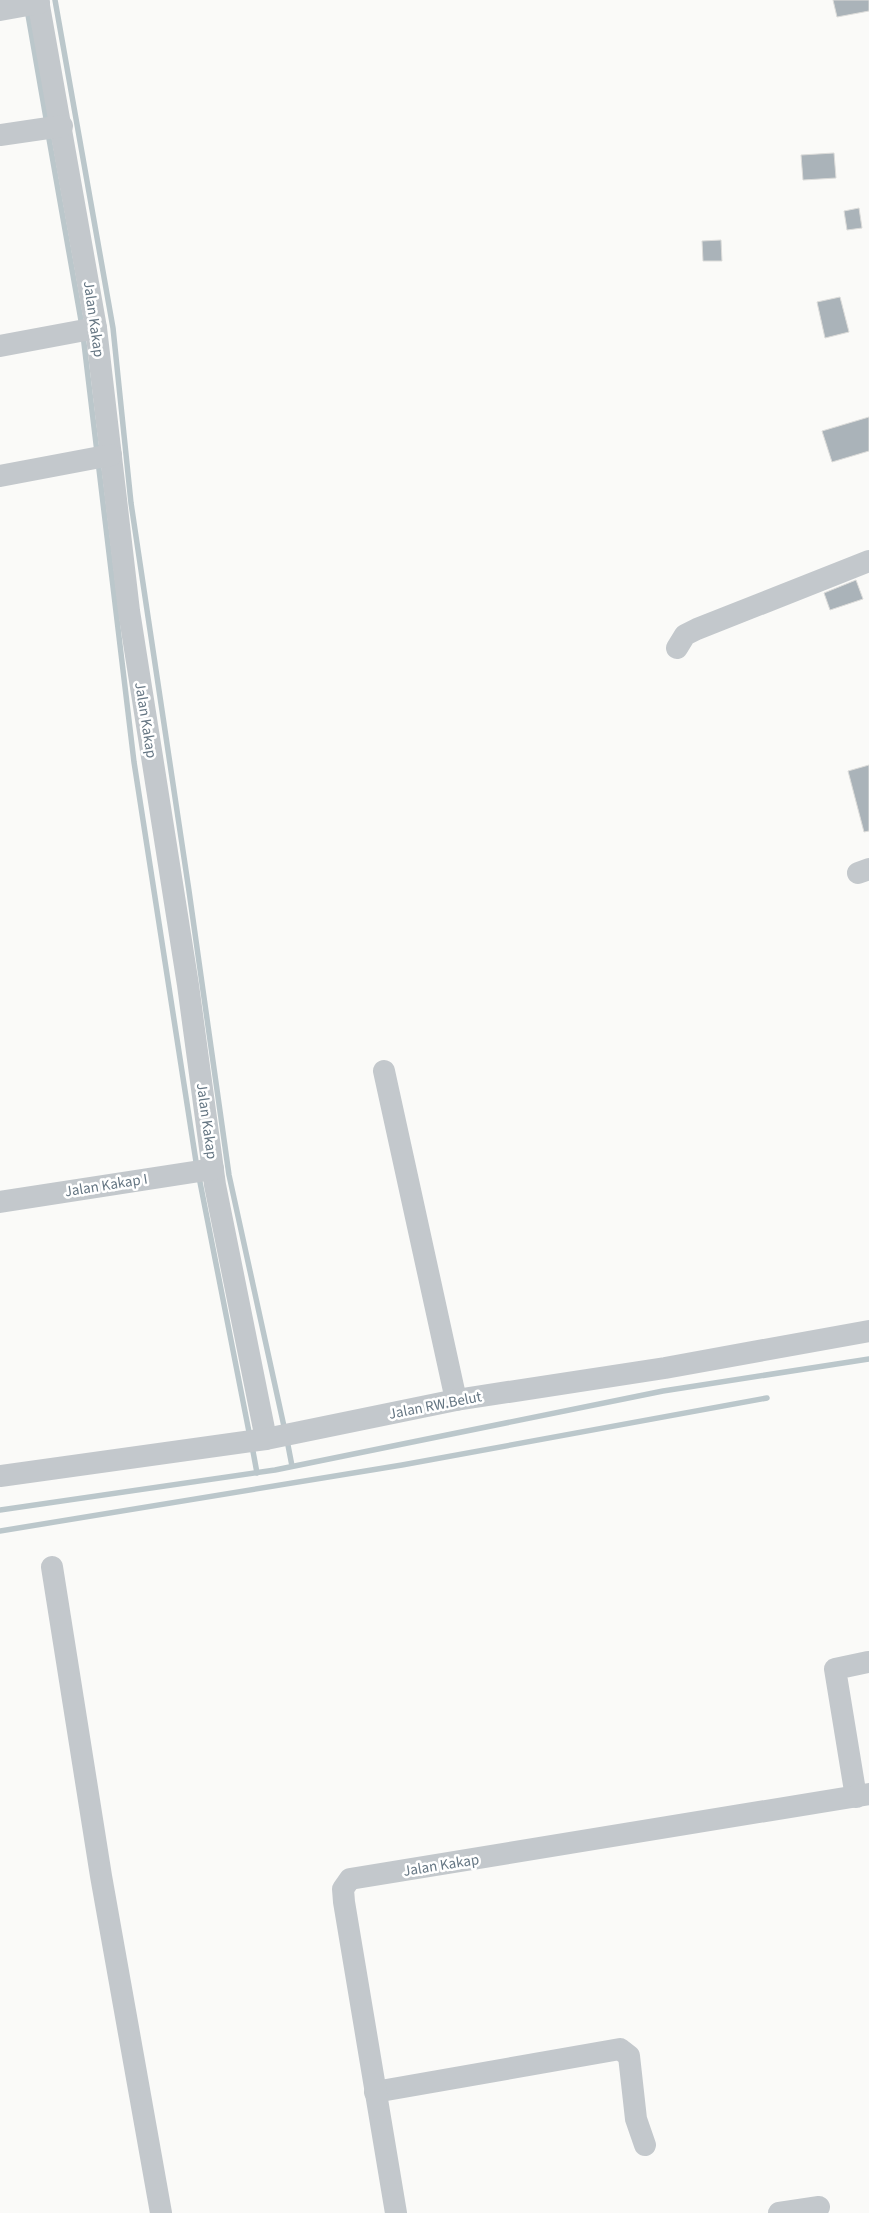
<svg xmlns="http://www.w3.org/2000/svg" width="869" height="2213" viewBox="0 0 869 2213" font-family="'Source Sans 3',sans-serif">
<style>
.lines{fill:none;stroke-linecap:round;stroke-linejoin:round}
.stream{stroke:#bbc7cb;stroke-width:5.5}
.building{fill:#aab3b9;stroke:#dcdcda}
.minor{stroke:#c3c8cc;stroke-width:22}
.labels{text-anchor:middle;stroke-width:5;stroke-linejoin:round;paint-order:stroke}
.street-label{font-size:15px;fill:#657683;stroke:#fff}
</style>
<rect width="100%" height="100%" fill="#fafaf8"/>
<g class="lines">
<g class="stream">
<path d="M55 0 113 328 131 503 189 891 229 1175 285 1431"/>
<path d="M27 9 47 124"/>
<path d="M48 133 82 326"/>
<path d="M83 335 97 452"/>
<path d="M98 461 134 762 197 1168"/>
<path d="M199 1177 250 1437"/>
<path d="M287 1440 292 1466"/>
<path d="M252 1446 257 1473"/>
<path d="M0 1510 275 1470 663 1391 869 1359"/>
<path d="M0 1531 402 1465 767 1398"/>
</g>
</g>
<g class="building">
<path d="M833 0H869V11L837 17Z"/>
<path d="M834 153 836 178 803 180 801 155Z"/>
<path d="M859 208 862 228 847 230 844 211Z"/>
<path d="M721 240 722 261H703L702 241Z"/>
<path d="M840 297 849 332 825 338 817 302Z"/>
<path d="M869 417V451L832 462 822 431Z"/>
<path d="M856 580 863 599 830 610 824 593Z"/>
<path d="M869 765V831L864 832 848 771Z"/>
</g>
<g class="lines">
<g class="minor">
<path d="M38 0 96 328 129 611 188 985 215 1185 266 1439"/>
<path d="M0 10 39 3"/>
<path d="M0 135 62 126"/>
<path d="M0 346 96 328"/>
<path d="M0 476 111 455"/>
<path d="M677 648 685 635 697 629 869 561"/>
<path d="M858 873 869 869"/>
<path d="M384 1071 456 1400"/>
<path d="M0 1202 213 1169"/>
<path d="M0 1476 266 1439 456 1400 665 1368 869 1331"/>
<path d="M52 1567 101 1876 161 2213"/>
<path d="M856 1797 835 1669 868 1662"/>
<path d="M375 2092 620 2049 629 2056 636 2119 645 2145"/>
<path d="M396 2213 344 1902 343 1889 350 1879 869 1794"/>
<path d="M779 2213 819 2207"/>
</g>
</g>
<g class="labels">
<g class="street-label">
<text transform="translate(94 319) rotate(82)" y="5">Jalan Kakap</text>
<text transform="translate(146 720) rotate(81)" y="5">Jalan Kakap</text>
<text transform="translate(207 1121) rotate(82)" y="5">Jalan Kakap</text>
<text transform="translate(106 1185) rotate(-9)" y="5">Jalan Kakap I</text>
<text transform="translate(435 1405) rotate(-11)" y="5">Jalan RW.Belut</text>
<text transform="translate(441 1865) rotate(-9)" y="5">Jalan Kakap</text>
</g>
</g>
</svg>
